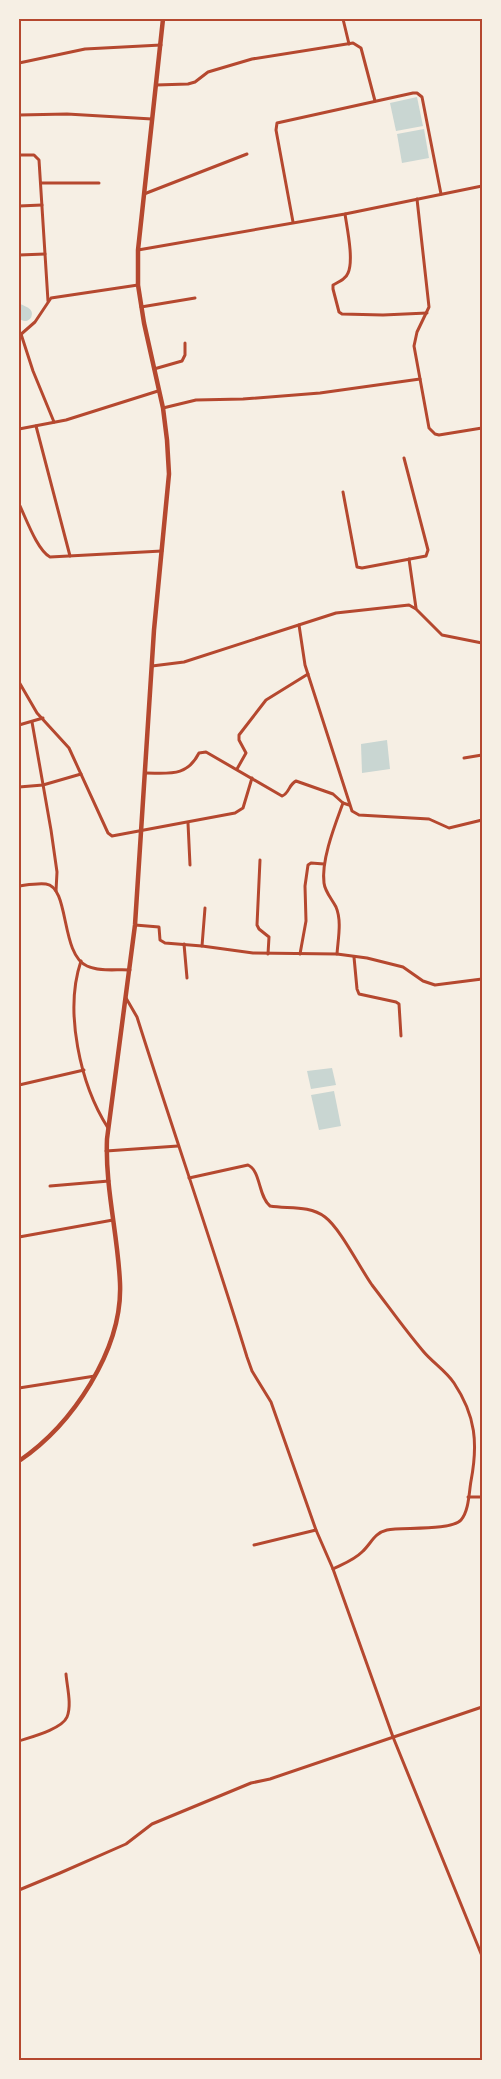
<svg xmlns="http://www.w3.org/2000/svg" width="501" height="2079" viewBox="0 0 501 2079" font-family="Roboto,sans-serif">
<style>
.water{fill:#c9d6d2}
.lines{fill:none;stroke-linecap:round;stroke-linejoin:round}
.river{stroke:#c9d6d2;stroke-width:14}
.minor{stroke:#b5482f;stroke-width:3}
.tertiary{stroke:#b5482f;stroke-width:4.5}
.neatline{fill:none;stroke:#b5482f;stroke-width:2}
</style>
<rect width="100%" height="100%" fill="#f6efe4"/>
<g class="water">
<path d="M417 97 423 126 396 131 390 103Z"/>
<path d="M424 129 429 158 402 163 397 134Z"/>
<path d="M387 740 390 769 362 773 361 744Z"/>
<path d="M332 1068 336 1085 311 1089 307 1071Z"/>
<path d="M334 1091 341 1126 319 1130 311 1095Z"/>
</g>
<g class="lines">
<path class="river" d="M19 311 25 314"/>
<g class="minor">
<path d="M343 19 349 44"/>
<path d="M19 63 85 49 161 45"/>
<path d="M156 85 188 84 195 82 208 72 252 59 353 43 361 48 375 101"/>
<path d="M19 115 67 114 152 119"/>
<path d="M19 155H34L39 160 48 301"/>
<path d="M41 183H99"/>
<path d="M144 194 247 154"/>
<path d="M417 199 429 307 417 332 414 346 429 428 435 434 439 435 482 428"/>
<path d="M19 206 42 205"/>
<path d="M345 214C347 228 354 260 348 273 346 279 339 282 333 285V289L339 312 342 314 383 315 427 313"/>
<path d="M293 222 276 130 277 123 413 93H417L422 97 441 194"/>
<path d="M138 250 345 214 482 186"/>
<path d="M19 255 45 254"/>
<path d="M141 307 195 298"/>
<path d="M21 334 33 371 54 422"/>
<path d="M19 336 35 322 51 298 138 285"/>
<path d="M154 369 182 361 185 355V343"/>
<path d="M163 408 196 400 243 399 320 393 420 379"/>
<path d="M36 426 70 556"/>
<path d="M19 429 66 420 158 391"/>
<path d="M343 492 357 567 362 568 426 556 428 550 404 458"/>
<path d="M19 504C26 518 37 550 50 557L162 551"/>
<path d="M409 559 416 608"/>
<path d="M299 625 305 665 352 811 359 815 429 819 449 828 482 820"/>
<path d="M152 666 184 662 336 613 409 605 416 609 442 635 482 643"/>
<path d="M19 682 37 713 69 748 108 833 112 836 235 813 243 808 252 778"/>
<path d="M32 722 51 830 57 872 56 891"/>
<path d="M19 725 43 718"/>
<path d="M464 758 482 755"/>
<path d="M237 769 246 753 239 740V735L266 700 308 674"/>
<path d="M146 773C169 773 187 777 199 753L206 752 282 796C289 794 289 784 296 781L333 794 343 803 349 805"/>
<path d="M19 787 43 785 81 774"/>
<path d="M188 823 190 865"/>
<path d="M260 860 257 925 259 929 269 937 268 954"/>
<path d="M19 886C27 885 37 883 46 884 70 887 60 954 87 966 99 972 117 969 130 970"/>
<path d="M135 925 159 927 160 940 165 943 202 946 253 953 337 954 367 958 403 967 423 981 435 985 482 979"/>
<path d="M184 944 187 978"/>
<path d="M202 946 205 908"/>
<path d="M300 954 306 921 305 886 308 865 311 863 324 864"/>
<path d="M337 954C338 939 342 921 336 907 332 899 325 892 324 883 321 860 335 825 343 803"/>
<path d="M354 957 357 989 359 994 396 1002 399 1004 401 1036"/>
<path d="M81 961C64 1011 80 1084 108 1128"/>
<path d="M126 998 137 1017C173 1131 212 1243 247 1357L252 1371 271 1402 316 1530 333 1569 393 1737 482 1956"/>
<path d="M19 1085 84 1070"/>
<path d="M106 1151 178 1146"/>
<path d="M189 1178 248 1165C261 1171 258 1196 270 1206 288 1209 309 1205 325 1217 340 1228 360 1268 372 1285 389 1307 405 1330 423 1351 432 1362 446 1371 454 1383 476 1416 478 1444 471 1481 469 1492 469 1511 461 1520 451 1531 402 1527 387 1530 374 1533 371 1544 362 1552 354 1560 343 1564 333 1569"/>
<path d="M50 1186 109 1181"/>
<path d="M19 1237 113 1220"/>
<path d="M19 1248V1253"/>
<path d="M19 1388 95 1376"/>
<path d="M468 1497H482"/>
<path d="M254 1545 316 1530"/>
<path d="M19 1741C31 1737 62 1729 67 1717 72 1705 67 1687 66 1674"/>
<path d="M19 1890 60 1873 126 1844 152 1824 251 1783 270 1779 482 1707"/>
</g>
<path class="tertiary" d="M19 1461C72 1425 123 1350 120 1283 118 1235 105 1188 107 1139L135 925 154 630 169 474 167 440 163 408 144 323 138 285V250L163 19"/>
</g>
<rect width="501" height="2079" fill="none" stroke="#f6efe4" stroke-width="40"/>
<rect x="20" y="20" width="461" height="2039" class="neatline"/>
</svg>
